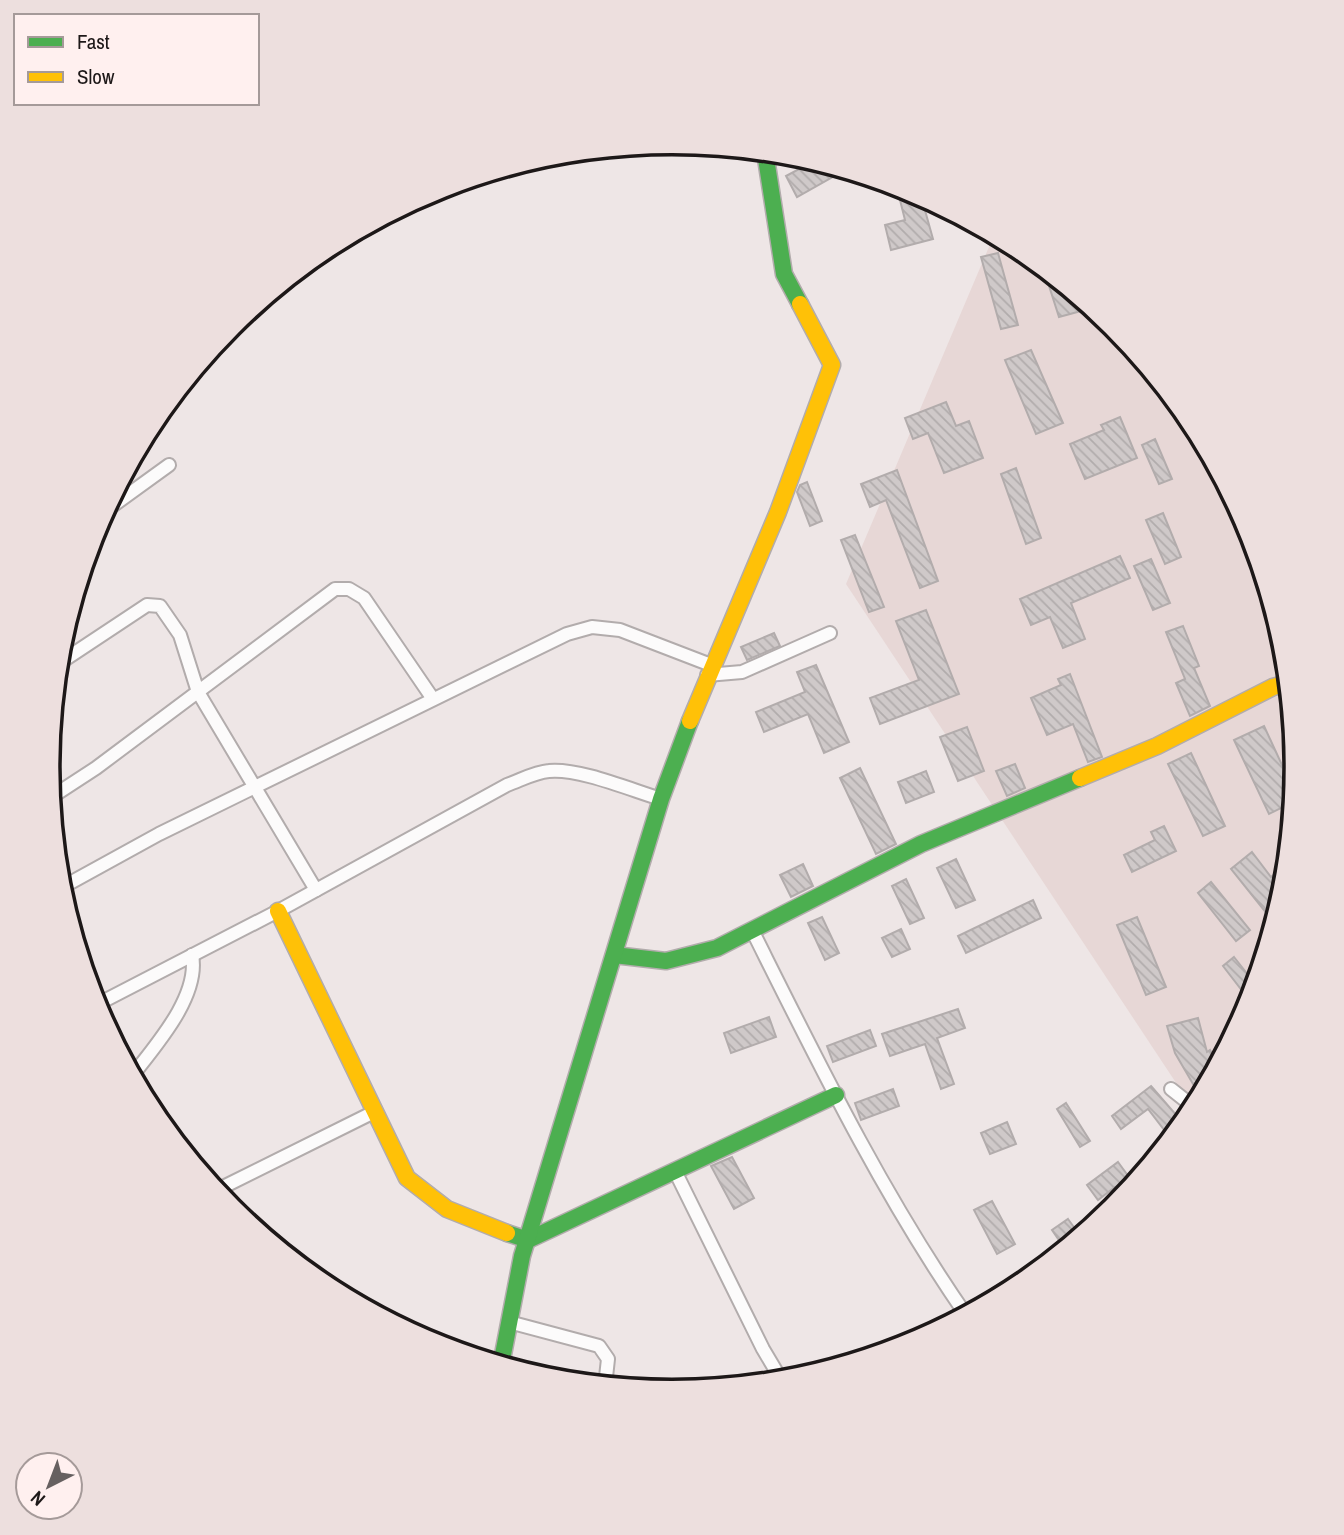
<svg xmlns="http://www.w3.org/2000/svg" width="1344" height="1535" viewBox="0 0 1344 1535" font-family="'Archivo Narrow',sans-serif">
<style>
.built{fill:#e7d7d6}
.building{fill:url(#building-back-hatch);stroke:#b2acac;stroke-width:2}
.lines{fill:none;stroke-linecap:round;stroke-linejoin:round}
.street-casing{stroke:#b2acac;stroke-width:16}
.fast-casing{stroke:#b2acac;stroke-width:19}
.slow-casing{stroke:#b2acac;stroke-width:19}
.street{stroke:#fcfbfb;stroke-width:12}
.fast{stroke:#4caf50;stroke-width:16}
.slow{stroke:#ffc107;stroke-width:16}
.rim{fill:none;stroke:#1d1818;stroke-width:3.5}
</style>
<defs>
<pattern id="building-back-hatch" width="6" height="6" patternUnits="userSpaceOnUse" patternTransform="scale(1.75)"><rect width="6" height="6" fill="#cfc9c9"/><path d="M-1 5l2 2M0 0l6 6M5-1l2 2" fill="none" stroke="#b1acac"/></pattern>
</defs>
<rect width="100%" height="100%" fill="#eee6e6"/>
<path class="built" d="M994 235 1019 248 1114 326 1192 421 1249 529 1285 646 1297 768 1285 890 1249 1007 1194 1110 846 584Z"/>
<g class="building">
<path d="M814 161 845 170 797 197 786 176Z"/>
<path d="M914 192 921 196 933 239 891 250 885 225 905 220 899 196Z"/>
<path d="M998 253 1018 325 1001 329 981 257Z"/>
<path d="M1043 267 1075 294 1081 311 1059 317Z"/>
<path d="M1031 350 1063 423 1036 434 1005 360Z"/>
<path d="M946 402 956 426 969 421 983 458 944 473 928 433 913 439 905 418Z"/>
<path d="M1120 417 1137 458 1085 479 1070 444 1104 430 1101 425Z"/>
<path d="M1155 439 1172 479 1159 484 1142 445Z"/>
<path d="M1016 468 1041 538 1026 544 1001 474Z"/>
<path d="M897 470 938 581 920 588 886 500 870 507 861 484Z"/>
<path d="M807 482 822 521 810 526 797 492 800 485Z"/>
<path d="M1163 513 1181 557 1165 564 1146 520Z"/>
<path d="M855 535 884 607 869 612 841 540Z"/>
<path d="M1120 556 1130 578 1071 603 1085 639 1063 648 1050 617 1031 625 1020 599Z"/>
<path d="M1151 559 1170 603 1153 610 1134 566Z"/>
<path d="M926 610 959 694 880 724 870 698 919 680 896 621Z"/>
<path d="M1183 626 1199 666 1194 668 1210 706 1190 716 1176 683 1185 679 1166 632Z"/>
<path d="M774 633 780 646 747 660 741 647Z"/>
<path d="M816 665 849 742 824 753 808 714 764 732 756 712 805 692 797 672Z"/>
<path d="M1070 674 1102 757 1088 762 1073 724 1047 735 1031 698 1061 685 1058 679Z"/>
<path d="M1264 726 1294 791 1293 802 1269 814 1234 740Z"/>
<path d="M967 727 984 771 958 781 940 737Z"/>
<path d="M1191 753 1225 826 1203 836 1168 764Z"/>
<path d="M1015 764 1025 788 1007 796 996 771Z"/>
<path d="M860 768 896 844 876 854 840 778Z"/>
<path d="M926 771 934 792 906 803 898 782Z"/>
<path d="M1164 826 1176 851 1132 872 1124 855 1155 840 1151 832Z"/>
<path d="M1252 852 1271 877 1287 864 1280 906 1268 915 1231 869Z"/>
<path d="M956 859 975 900 956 908 937 868Z"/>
<path d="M803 864 813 886 791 897 780 875Z"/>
<path d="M906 879 924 918 910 924 892 886Z"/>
<path d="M1211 882 1250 930 1236 941 1198 893Z"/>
<path d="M1033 900 1041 918 966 953 958 936Z"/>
<path d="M822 917 839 953 825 960 808 923Z"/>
<path d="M1137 917 1166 987 1146 995 1117 925Z"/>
<path d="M901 929 910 949 892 957 882 938Z"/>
<path d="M1234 957 1256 985 1247 997 1223 966Z"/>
<path d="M958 1009 965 1028 937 1038 954 1084 941 1089 925 1044 890 1056 882 1034Z"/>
<path d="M769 1017 776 1037 731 1053 724 1033Z"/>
<path d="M1198 1018 1207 1052 1210 1050 1218 1064 1214 1072 1193 1084 1175 1053 1167 1026Z"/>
<path d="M870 1030 876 1046 833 1062 827 1046Z"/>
<path d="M1151 1086 1184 1124 1171 1139 1148 1109 1121 1129 1112 1116Z"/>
<path d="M893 1089 899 1106 861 1120 855 1103Z"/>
<path d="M1066 1103 1090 1141 1080 1147 1057 1109Z"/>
<path d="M1007 1122 1016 1144 990 1154 981 1133Z"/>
<path d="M732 1157 754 1198 734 1209 711 1166Z"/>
<path d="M1118 1162 1134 1184 1122 1199 1115 1187 1098 1200 1087 1185Z"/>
<path d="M992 1201 1015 1244 997 1254 974 1210Z"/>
<path d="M1068 1219 1081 1237 1065 1249 1052 1230Z"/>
</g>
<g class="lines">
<g class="street-casing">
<g id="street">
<path d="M104 512 169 465"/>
<path d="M58 664 147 605 160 606 180 635 198 692 316 890"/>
<path d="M707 675 742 672 830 633"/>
<path d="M50 798 96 768 335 589H349L364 598 433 699"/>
<path d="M59 889 159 834 567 634 592 627 620 630 711 665"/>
<path d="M752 930C818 1062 882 1194 966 1315"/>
<path d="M94 1006 278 911 507 785C521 780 535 772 549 771 579 768 631 790 661 799"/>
<path d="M132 1076C156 1045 200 996 192 955"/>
<path d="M1171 1089 1195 1108"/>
<path d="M675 1171 763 1349 782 1381"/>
<path d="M215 1191 374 1112"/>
<path d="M509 1322 599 1346 608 1359 605 1386"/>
</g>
</g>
<g class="fast-casing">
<g id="fast">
<path d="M765 152 784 274 800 304"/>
<path d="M614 955 666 961 717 948 921 844 1080 778"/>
<path d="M507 1233 528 1240 836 1095"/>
<path d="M501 1365 522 1256 661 799 690 721"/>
</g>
</g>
<g class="slow-casing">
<g id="slow">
<path d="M690 721 778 512 832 365 800 304"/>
<path d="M1080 778 1157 746 1273 687 1288 683"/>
<path d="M278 911 407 1178 447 1209 507 1233"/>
</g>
</g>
<use href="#street" class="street"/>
<use href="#fast" class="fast"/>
<use href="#slow" class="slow"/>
</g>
<path d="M0 0H1344V1535H0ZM60 767a612 612 0 1 1 1224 0a612 612 0 1 1-1224 0Z" fill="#eddfde" fill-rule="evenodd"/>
<path class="rim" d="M60 767a612 612 0 1 1 1224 0a612 612 0 1 1-1224 0Z"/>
<rect x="14" y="14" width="245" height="91" fill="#fff0ef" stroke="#a59a99" stroke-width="2"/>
<rect x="28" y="37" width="35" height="10" fill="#4caf50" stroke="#a59a99" stroke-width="2"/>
<text x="77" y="49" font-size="21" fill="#1d1818">Fast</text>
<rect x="28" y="72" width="35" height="10" fill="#ffc107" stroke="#a59a99" stroke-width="2"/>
<text x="77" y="84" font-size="21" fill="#1d1818">Slow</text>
<g transform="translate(49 1486) rotate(222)"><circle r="33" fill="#fff0ef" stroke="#a59a99" stroke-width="2"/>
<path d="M0-5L12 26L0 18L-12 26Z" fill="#666060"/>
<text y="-10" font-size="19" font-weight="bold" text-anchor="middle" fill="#1d1818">N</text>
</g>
</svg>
